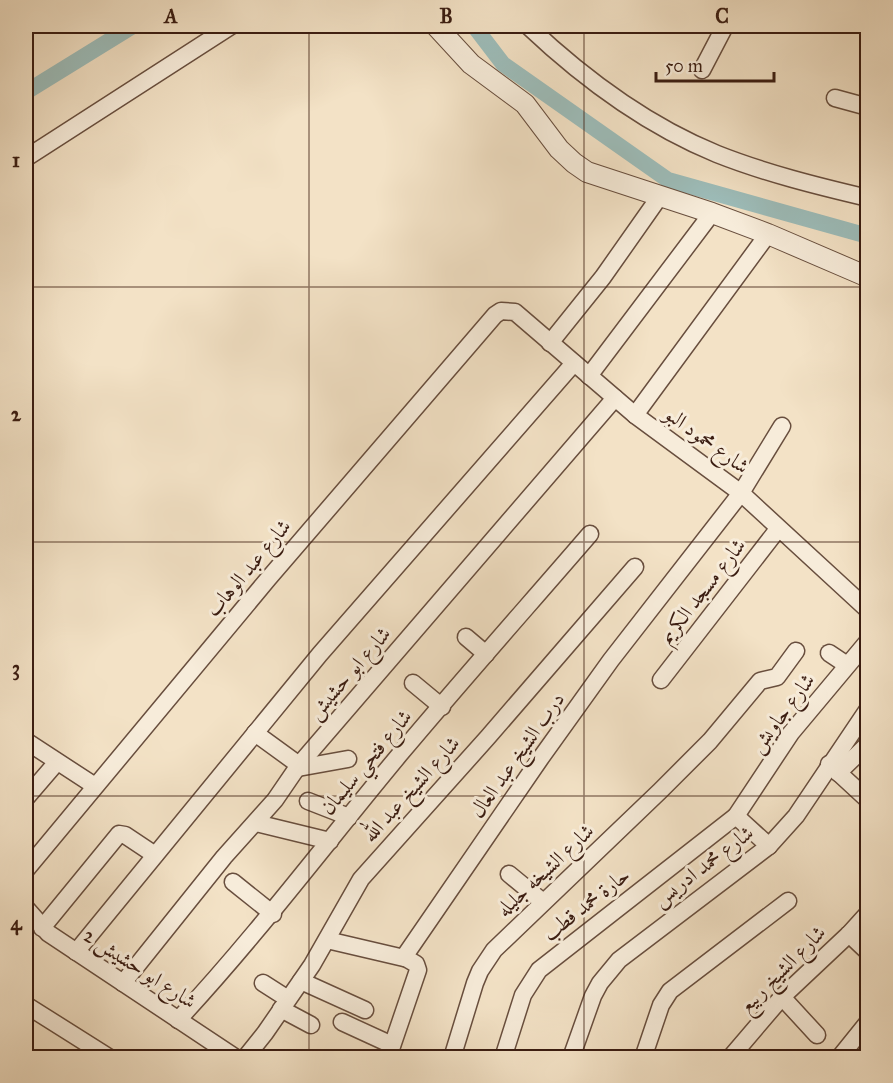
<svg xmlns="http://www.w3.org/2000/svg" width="893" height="1083" viewBox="0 0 893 1083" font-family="'IM FELL Great Primer',Amiri,serif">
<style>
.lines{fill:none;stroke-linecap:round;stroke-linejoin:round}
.canal{stroke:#9dbdba;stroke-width:16}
.minor-casing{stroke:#684e3e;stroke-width:19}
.tertiary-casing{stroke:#684e3e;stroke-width:22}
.minor{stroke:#f7ecda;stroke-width:16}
.tertiary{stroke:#f7ecda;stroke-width:20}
.grid{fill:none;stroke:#3a1c11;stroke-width:1.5;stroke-opacity:0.55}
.labels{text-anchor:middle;stroke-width:6;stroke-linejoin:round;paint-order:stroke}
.street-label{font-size:21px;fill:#3a1c11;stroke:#f7ecda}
.neatline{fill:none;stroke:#3a1c11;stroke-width:2}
.grid-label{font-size:20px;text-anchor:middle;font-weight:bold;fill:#3a1c11}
</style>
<rect width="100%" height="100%" fill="#f3e2c6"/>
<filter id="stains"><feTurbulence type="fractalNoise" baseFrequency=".00333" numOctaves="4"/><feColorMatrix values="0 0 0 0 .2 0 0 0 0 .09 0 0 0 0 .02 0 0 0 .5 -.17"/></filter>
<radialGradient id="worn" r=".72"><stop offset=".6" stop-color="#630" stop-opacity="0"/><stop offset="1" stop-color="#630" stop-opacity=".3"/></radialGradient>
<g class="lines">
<g class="canal">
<path d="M474 26 503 64 668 180 868 236"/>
<path d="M26 92 133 26"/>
</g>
<g class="minor-casing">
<g id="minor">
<path d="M528 26C583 78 646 125 717 154 765 173 817 186 868 198"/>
<path d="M702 70 725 26"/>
<path d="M835 98 868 107"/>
<path d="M26 158 231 26"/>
<path d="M550 343 603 277 660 196"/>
<path d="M589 376 712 213"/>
<path d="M635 415 768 234"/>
<path d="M466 637 486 654"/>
<path d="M829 653 847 665"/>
<path d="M661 680 778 529"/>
<path d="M413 683 442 707"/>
<path d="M255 733 299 765"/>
<path d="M26 741 95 786"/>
<path d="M829 764 868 800"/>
<path d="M298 768 348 759"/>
<path d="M838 773 868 744"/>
<path d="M26 798 57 762"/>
<path d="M308 801 349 817"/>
<path d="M736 816 769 846"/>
<path d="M256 823 330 841"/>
<path d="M26 870 268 579 495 315 501 311 515 312 635 415 741 493 868 610"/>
<path d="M509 874 543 902"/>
<path d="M233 882 273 914"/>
<path d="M26 908 48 933 236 1058"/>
<path d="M42 928 119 834 125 835 155 855"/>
<path d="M849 934 868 952"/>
<path d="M327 940 404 958"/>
<path d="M76 952 320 654 574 363"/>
<path d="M301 981 365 1010"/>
<path d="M123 983 224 857 275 800 299 765 615 398"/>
<path d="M263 983 288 999"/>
<path d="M782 997 817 1035"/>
<path d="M26 1005 110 1058"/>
<path d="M281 1009 311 1025"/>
<path d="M178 1020C257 935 326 843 400 754 462 680 527 607 590 534"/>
<path d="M342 1022 392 1045"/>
<path d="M245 1058 265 1033 312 965 361 879 488 737 635 567"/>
<path d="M388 1058 418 970 416 964 404 957 540 759 611 660 741 493 782 426"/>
<path d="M452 1058 475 983 480 971 494 950 660 791 710 741 760 681 777 677 796 651"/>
<path d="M503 1058 523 995 539 970 736 816 791 733 868 641"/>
<path d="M571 1058 593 996 600 983 619 960 769 846 796 816 868 709"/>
<path d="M643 1058 661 1005 670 991 788 901"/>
<path d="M730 1058 782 997 849 934 868 913"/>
<path d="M839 1058 868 1022"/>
</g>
</g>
<g class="tertiary-casing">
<path id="tertiary" d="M436 26 471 64 525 104 559 149 574 163 587 172 712 213 768 234 868 277"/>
</g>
<use href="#minor" class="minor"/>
<use href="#tertiary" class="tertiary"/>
</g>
<path class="grid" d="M309 26V1058M584 26V1058M26 287H868M26 542H868M26 796H868"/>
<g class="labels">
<g class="street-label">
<text transform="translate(707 440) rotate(36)" y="7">شارع محمود البو</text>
<text transform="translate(248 568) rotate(-50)" y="7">شارع عبد الوهاب</text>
<text transform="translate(702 591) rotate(-52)" y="7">شارع مسجد الكريم</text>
<text transform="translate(349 673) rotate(-49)" y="7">شارع ابو حشيش</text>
<text transform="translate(782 713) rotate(-53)" y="7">شارع جاويش</text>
<text transform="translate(517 755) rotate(-55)" y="7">درب الشيخ عبد العال</text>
<text transform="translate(366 762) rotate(-50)" y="7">شارع فتحي سليمان</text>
<text transform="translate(411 789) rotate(-48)" y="7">شارع الشيخ عبد الله</text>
<text transform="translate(703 866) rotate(-37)" y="7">شارع محمد ادريس</text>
<text transform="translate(545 870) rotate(-43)" y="7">شارع الشيخه جليله</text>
<text transform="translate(586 904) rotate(-38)" y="7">حارة محمد قطب</text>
<text transform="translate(140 968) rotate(33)" y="7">شارع ابو حشيش 2</text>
<text transform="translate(782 969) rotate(-45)" y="7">شارع الشيخ ربيع</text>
</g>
</g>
<rect width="893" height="1083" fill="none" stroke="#f3e2c6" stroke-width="66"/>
<path d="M656 72v9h118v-9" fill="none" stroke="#3a1c11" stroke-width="3"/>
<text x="665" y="72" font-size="18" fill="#3a1c11" stroke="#f7ecda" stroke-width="4.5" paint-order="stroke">50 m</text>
<rect x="33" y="33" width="827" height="1017" class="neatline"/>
<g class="grid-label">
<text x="171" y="23">A</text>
<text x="446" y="23">B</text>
<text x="722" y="23">C</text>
<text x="16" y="167">1</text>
<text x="16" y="421">2</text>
<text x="16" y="675">3</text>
<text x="16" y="930">4</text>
</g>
<rect width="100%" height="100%" filter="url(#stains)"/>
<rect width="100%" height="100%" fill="url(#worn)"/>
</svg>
